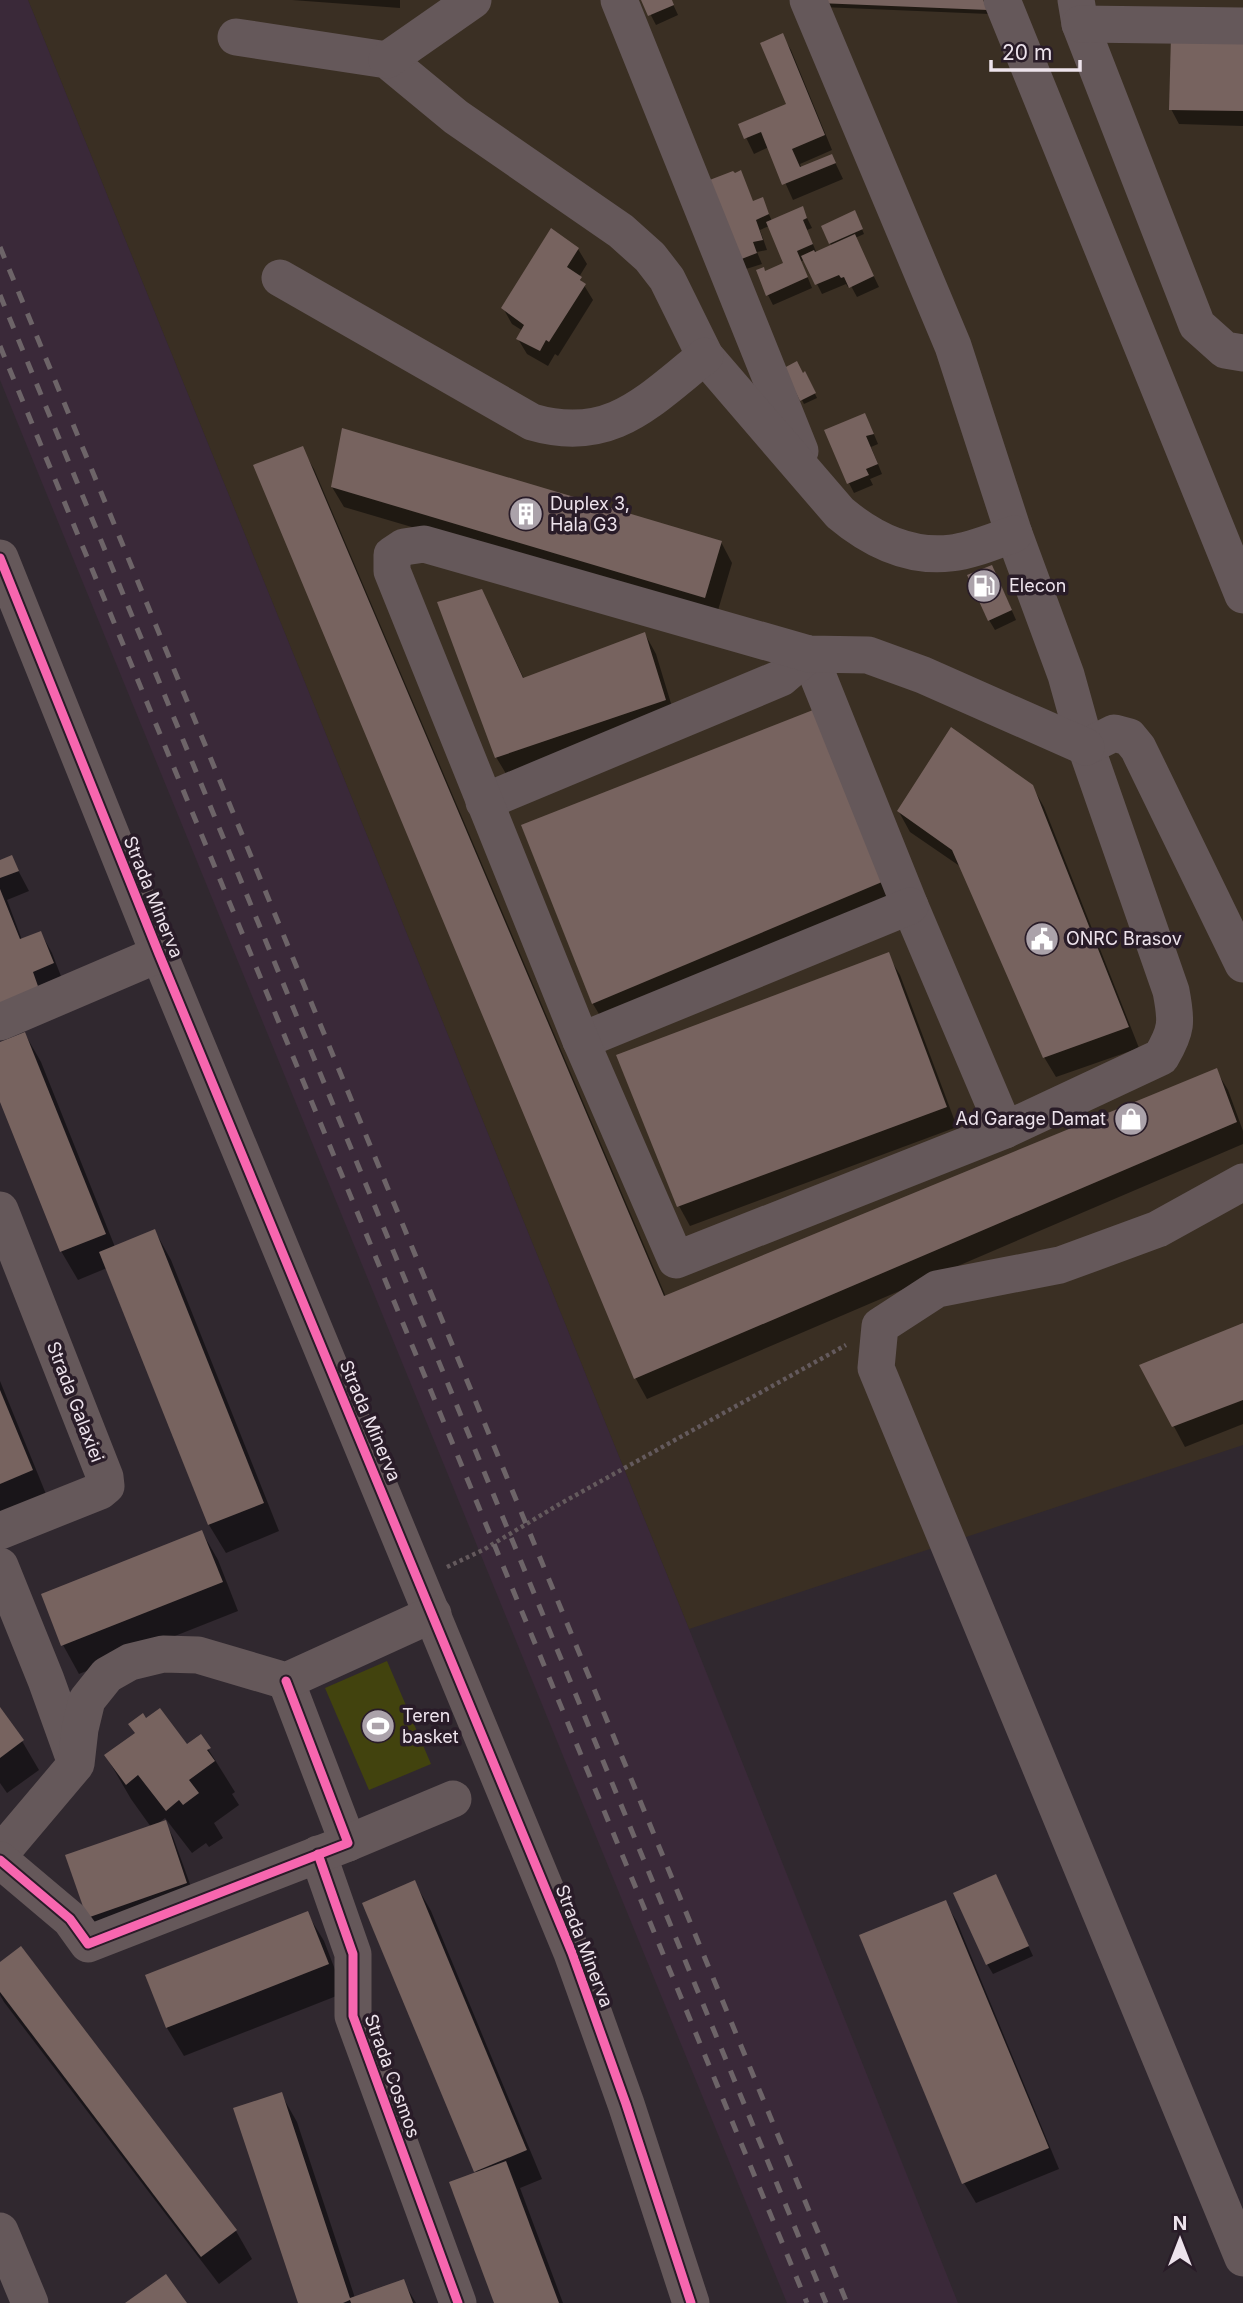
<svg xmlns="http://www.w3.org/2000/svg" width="1243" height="2303" viewBox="0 0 1243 2303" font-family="Inter,sans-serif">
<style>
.industrial{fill:#3a2f23}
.built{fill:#3a2939}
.green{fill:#42430e}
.shadow{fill:#0007}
.building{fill:#77635f}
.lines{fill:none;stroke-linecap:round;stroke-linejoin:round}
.path{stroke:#645a5d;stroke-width:4.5;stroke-dasharray:3.5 3.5;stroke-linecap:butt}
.minor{stroke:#65585a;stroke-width:37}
.rail{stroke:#6d6468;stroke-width:5;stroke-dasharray:12 12;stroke-linecap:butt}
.cycleway-casing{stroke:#291c28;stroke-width:13}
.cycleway{stroke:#f766af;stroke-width:9}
.labels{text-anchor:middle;stroke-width:7;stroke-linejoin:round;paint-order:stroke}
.poi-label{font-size:18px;fill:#ede3ec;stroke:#291c28;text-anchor:start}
.street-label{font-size:18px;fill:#ede3ec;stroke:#291c28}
</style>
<rect width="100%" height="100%" fill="#30282f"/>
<path class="industrial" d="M28 0H1243V1445L689 1629Z"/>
<path class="built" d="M0 0H28L689 1629 958 2303H787L0 380Z"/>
<path class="green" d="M387 1661 431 1764 369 1790 325 1688Z"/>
<g class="shadow">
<path d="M292 0H400V8Z"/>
<path d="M643 0H671L678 15 656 25Z"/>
<path d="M819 0H982L989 14 822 7Z"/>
<path d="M782 35 791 50 832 150 800 164 802 169 832 156 843 179 793 200 769 147 754 154 740 125 788 105Z"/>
<path d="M1243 40V126L1179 124 1171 109Z"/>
<path d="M762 199 772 221 802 208 812 228 807 230 817 254 832 247 830 243 857 217 864 234 855 238 879 287 857 297 851 286 848 287 846 284 822 294 805 260 801 261 812 288 773 305 768 295 765 273 786 264 769 226 760 230 767 250 757 252 762 264 746 269 740 260 753 202Z"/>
<path d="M578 249 587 264 579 277 593 300 558 356 555 354 548 366 527 354 518 339 523 331 512 324 503 308Z"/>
<path d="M805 374 817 398 804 404 802 400V375Z"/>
<path d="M870 425 878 444 871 447 882 474 870 479 873 485 854 493 849 483Z"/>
<path d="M302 449 314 469 666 1297 1216 1070 1228 1090 1243 1131V1144L647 1399 636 1379 255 466Z"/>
<path d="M332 487 721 542 732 563 716 617 344 507Z"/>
<path d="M997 577 1016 620 995 630 989 620Z"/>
<path d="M481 591 492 611 524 679 645 634 656 654 676 720 508 777 496 757Z"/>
<path d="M812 712 892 903 605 1024 593 1004 523 826Z"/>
<path d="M1032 786 1044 807 1139 1048 1056 1077 1044 1057 961 867 910 832 899 812Z"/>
<path d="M11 857 29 891 7 900 22 940 41 933 52 953 64 984 0 1028V862Z"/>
<path d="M888 955 900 975 957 1127 690 1226 679 1206Z"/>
<path d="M25 1034 41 1062 115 1247 155 1231 171 1260 279 1531 226 1553 209 1525 107 1268 78 1280 61 1251 0 1097V1044Z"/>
<path d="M1243 1325V1424L1185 1447 1141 1365Z"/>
<path d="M0 1381 48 1499 0 1518Z"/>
<path d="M202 1532 218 1560 238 1611 79 1674 63 1645Z"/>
<path d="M0 1710 22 1741 39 1770 7 1793 0 1783Z"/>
<path d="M146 1720 186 1746 200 1736 235 1792 232 1794 239 1805 214 1823 223 1838 209 1847 206 1843 192 1853 165 1818 156 1825 165 1822 173 1837 195 1898 97 1932 89 1917 151 1827 131 1799 106 1756 136 1734Z"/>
<path d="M415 1883 431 1911 542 2179 520 2188 563 2303H496L477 2173 365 1904Z"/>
<path d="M1001 1886 1033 1956 993 1974 987 1964Z"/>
<path d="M945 1902 957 1922 1059 2169 976 2203 964 2183Z"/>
<path d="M307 1913 324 1941 344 1993 184 2056 167 2028 147 1976Z"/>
<path d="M20 1949 236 2231 252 2259 219 2284 4 2002 0 1995V1964Z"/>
<path d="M281 2094 297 2122 355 2298 403 2281 416 2303H300Z"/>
</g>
<g class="building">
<path d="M641 0H672L674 5 648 16Z"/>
<path d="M817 0H983L988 10 818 3Z"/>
<path d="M783 33 825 135 792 149 800 167 832 154 836 163 782 185 761 132 744 139 738 124 786 104 760 43Z"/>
<path d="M1171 36 1243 38V111L1169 110Z"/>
<path d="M741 170 753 201 763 197 769 214 756 220 763 240 753 242 757 253 739 260 707 181 733 171 735 173Z"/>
<path d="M803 206 807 218 803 220 813 244 797 251 808 277 766 296 756 270 764 267 765 271 783 263 766 222Z"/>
<path d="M855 210 863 229 829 244 821 226Z"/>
<path d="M551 228 579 248 567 267 582 277 580 280 586 284 549 342 546 340 540 351 516 339 524 325 501 308Z"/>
<path d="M855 234 874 276 849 288 844 277 841 278 839 275 815 285 801 256 814 250 815 252Z"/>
<path d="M797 361 803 373 805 371 816 393 800 401 784 368Z"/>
<path d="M865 413 874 434 866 436 878 464 866 469 869 475 847 484 824 430Z"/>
<path d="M342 428 722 541 705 598 331 487Z"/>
<path d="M303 446 664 1296 1217 1068 1237 1122 634 1379 253 465Z"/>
<path d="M992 565 1012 610 988 621 967 575Z"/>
<path d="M482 589 523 678 645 632 666 700 495 758 437 602Z"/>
<path d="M813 710 882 882 592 1004 521 825Z"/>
<path d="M951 727 1033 785 1129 1027 1043 1058 952 850 897 811Z"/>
<path d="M12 855 19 871 0 878V860Z"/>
<path d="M0 889 20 939 41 931 54 963 33 972 39 989 0 1004Z"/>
<path d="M889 952 947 1107 677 1207 616 1055Z"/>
<path d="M25 1032 106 1234 60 1252 0 1102V1042Z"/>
<path d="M155 1229 264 1503 208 1525 99 1252Z"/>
<path d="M1243 1323V1400L1172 1427 1139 1365Z"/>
<path d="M0 1390 33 1470 0 1484Z"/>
<path d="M202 1530 223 1582 61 1646 41 1594Z"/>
<path d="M0 1707 24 1740 0 1758Z"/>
<path d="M160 1708 187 1744 201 1734 211 1748 207 1750 215 1761 189 1780 199 1793 183 1805 179 1800 166 1811 138 1775 126 1785 104 1755 135 1733 128 1724 143 1713 146 1718Z"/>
<path d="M166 1820 187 1883 87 1918 65 1855Z"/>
<path d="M996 1874 1029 1946 986 1965 953 1893Z"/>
<path d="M415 1880 527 2150 474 2172 362 1903Z"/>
<path d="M946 1900 1049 2148 962 2184 859 1935Z"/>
<path d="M308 1911 329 1964 166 2028 145 1975Z"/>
<path d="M21 1946 237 2230 201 2257 0 1992V1962Z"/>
<path d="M282 2092 350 2298 404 2279 413 2303H351L350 2300 343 2303H298L233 2108Z"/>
<path d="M506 2161 559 2303H494L449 2182Z"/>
<path d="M166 2274 187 2303H125Z"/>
</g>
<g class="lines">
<path class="path" d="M447 1567 483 1550 558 1505 846 1345"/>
<g class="minor">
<path d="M619 0 800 451"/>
<path d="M808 0 953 346 1014 534 1066 675 1086 747 1171 991C1177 1022 1177 1030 1161 1057L1005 1130 910 906 809 654"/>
<path d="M1002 0 1243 595"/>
<path d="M1076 0 1080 24 1197 325 1225 350 1243 353"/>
<path d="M1080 24 1243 26"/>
<path d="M236 37 387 60 456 117 621 231 650 257 667 279 705 356 840 513C871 539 909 558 951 553 971 551 994 541 1014 534"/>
<path d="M387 60 473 0"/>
<path d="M280 278 532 422C611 445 648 401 705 356"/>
<path d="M0 558 159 954 572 1953 626 2104 691 2303"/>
<path d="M1086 747 1114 733 1129 737 1138 748 1243 964"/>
<path d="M484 802 781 678 809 654"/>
<path d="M0 1022 159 954"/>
<path d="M581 1041 910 906"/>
<path d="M1005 1130 676 1260 581 1041 392 571V555L404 547 424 544 809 654 868 655 923 675 1086 747"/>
<path d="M1243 1182 1158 1229 1060 1265 937 1289 880 1326 876 1368 1243 2258"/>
<path d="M0 1210 105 1477 106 1486 100 1491 0 1531"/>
<path d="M0 1566 46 1680 74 1758"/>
<path d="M286 1681 348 1843"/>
<path d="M0 1854 76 1764 80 1729 87 1700 107 1675 130 1662 163 1654 198 1655 286 1681 433 1614"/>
<path d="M318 1854 353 1954V2016L458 2303"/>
<path d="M0 1860 70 1919 88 1944 348 1843 453 1799"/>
<path d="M0 2231 30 2303"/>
</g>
<g class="rail">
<path d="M0 247 847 2303"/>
<path d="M0 295 826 2303"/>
<path d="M0 346 807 2303"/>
</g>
<g class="cycleway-casing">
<g id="cycleway">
<path d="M0 558 159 954 572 1953 626 2104 691 2303"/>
<path d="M318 1854 353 1954V2016L458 2303"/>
<path d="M0 1860 70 1919 88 1944 348 1843 286 1681"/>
</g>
</g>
<use href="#cycleway" class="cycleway"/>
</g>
<defs>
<g id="building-disc" transform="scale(1.75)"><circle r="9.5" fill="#aba2aa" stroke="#291c28"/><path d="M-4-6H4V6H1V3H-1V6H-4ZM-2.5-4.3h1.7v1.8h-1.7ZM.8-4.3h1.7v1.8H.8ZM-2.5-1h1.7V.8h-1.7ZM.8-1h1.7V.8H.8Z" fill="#fff"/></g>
<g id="fuel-disc" transform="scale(1.75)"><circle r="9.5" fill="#aba2aa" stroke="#291c28"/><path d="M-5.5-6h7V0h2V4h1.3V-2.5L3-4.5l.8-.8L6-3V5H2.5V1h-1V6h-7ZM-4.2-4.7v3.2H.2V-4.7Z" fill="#fff"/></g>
<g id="civic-disc" transform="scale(1.75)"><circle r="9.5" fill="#aba2aa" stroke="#291c28"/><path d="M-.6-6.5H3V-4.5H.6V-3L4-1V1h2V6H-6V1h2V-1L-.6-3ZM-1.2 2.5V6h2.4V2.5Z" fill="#fff"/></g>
<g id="shop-disc" transform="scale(1.75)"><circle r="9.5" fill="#aba2aa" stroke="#291c28"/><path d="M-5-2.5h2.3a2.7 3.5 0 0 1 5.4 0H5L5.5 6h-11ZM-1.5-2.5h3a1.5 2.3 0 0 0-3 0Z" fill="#fff"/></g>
<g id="stadium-disc" transform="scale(1.75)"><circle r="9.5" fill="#aba2aa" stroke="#291c28"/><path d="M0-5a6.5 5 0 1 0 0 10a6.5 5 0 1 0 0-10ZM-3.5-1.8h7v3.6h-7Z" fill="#fff"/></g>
</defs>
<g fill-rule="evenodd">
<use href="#building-disc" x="526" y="514"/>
<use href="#fuel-disc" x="984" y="586"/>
<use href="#civic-disc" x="1042" y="939"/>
<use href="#shop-disc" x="1131" y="1119"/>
<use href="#stadium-disc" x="378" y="1726"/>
</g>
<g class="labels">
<g class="poi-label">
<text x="550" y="510">Duplex 3,<tspan x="550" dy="21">Hala G3</tspan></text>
<text x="1009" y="592">Elecon</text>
<text x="1066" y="945">ONRC Brasov</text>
<text x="1106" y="1125" text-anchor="end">Ad Garage Damat</text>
<text x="402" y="1722">Teren<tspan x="402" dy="21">basket</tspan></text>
</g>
<g class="street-label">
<text transform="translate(153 897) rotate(68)" y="6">Strada Minerva</text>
<text transform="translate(75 1402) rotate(69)" y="6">Strada Galaxiei</text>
<text transform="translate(370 1421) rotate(67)" y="6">Strada Minerva</text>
<text transform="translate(584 1946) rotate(69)" y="6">Strada Minerva</text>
<text transform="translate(392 2076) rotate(70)" y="6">Strada Cosmos</text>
</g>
</g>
<g transform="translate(1180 2240)" stroke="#291c28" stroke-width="5" paint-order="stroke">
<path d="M0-5L12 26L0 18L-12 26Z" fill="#ede3ec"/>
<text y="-10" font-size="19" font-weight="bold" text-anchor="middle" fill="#ede3ec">N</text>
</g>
<path d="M991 60v10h89v-10" fill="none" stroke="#ede3ec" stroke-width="3.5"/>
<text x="1002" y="60" font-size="21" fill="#ede3ec" stroke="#291c28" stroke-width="5" paint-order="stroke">20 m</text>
</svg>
